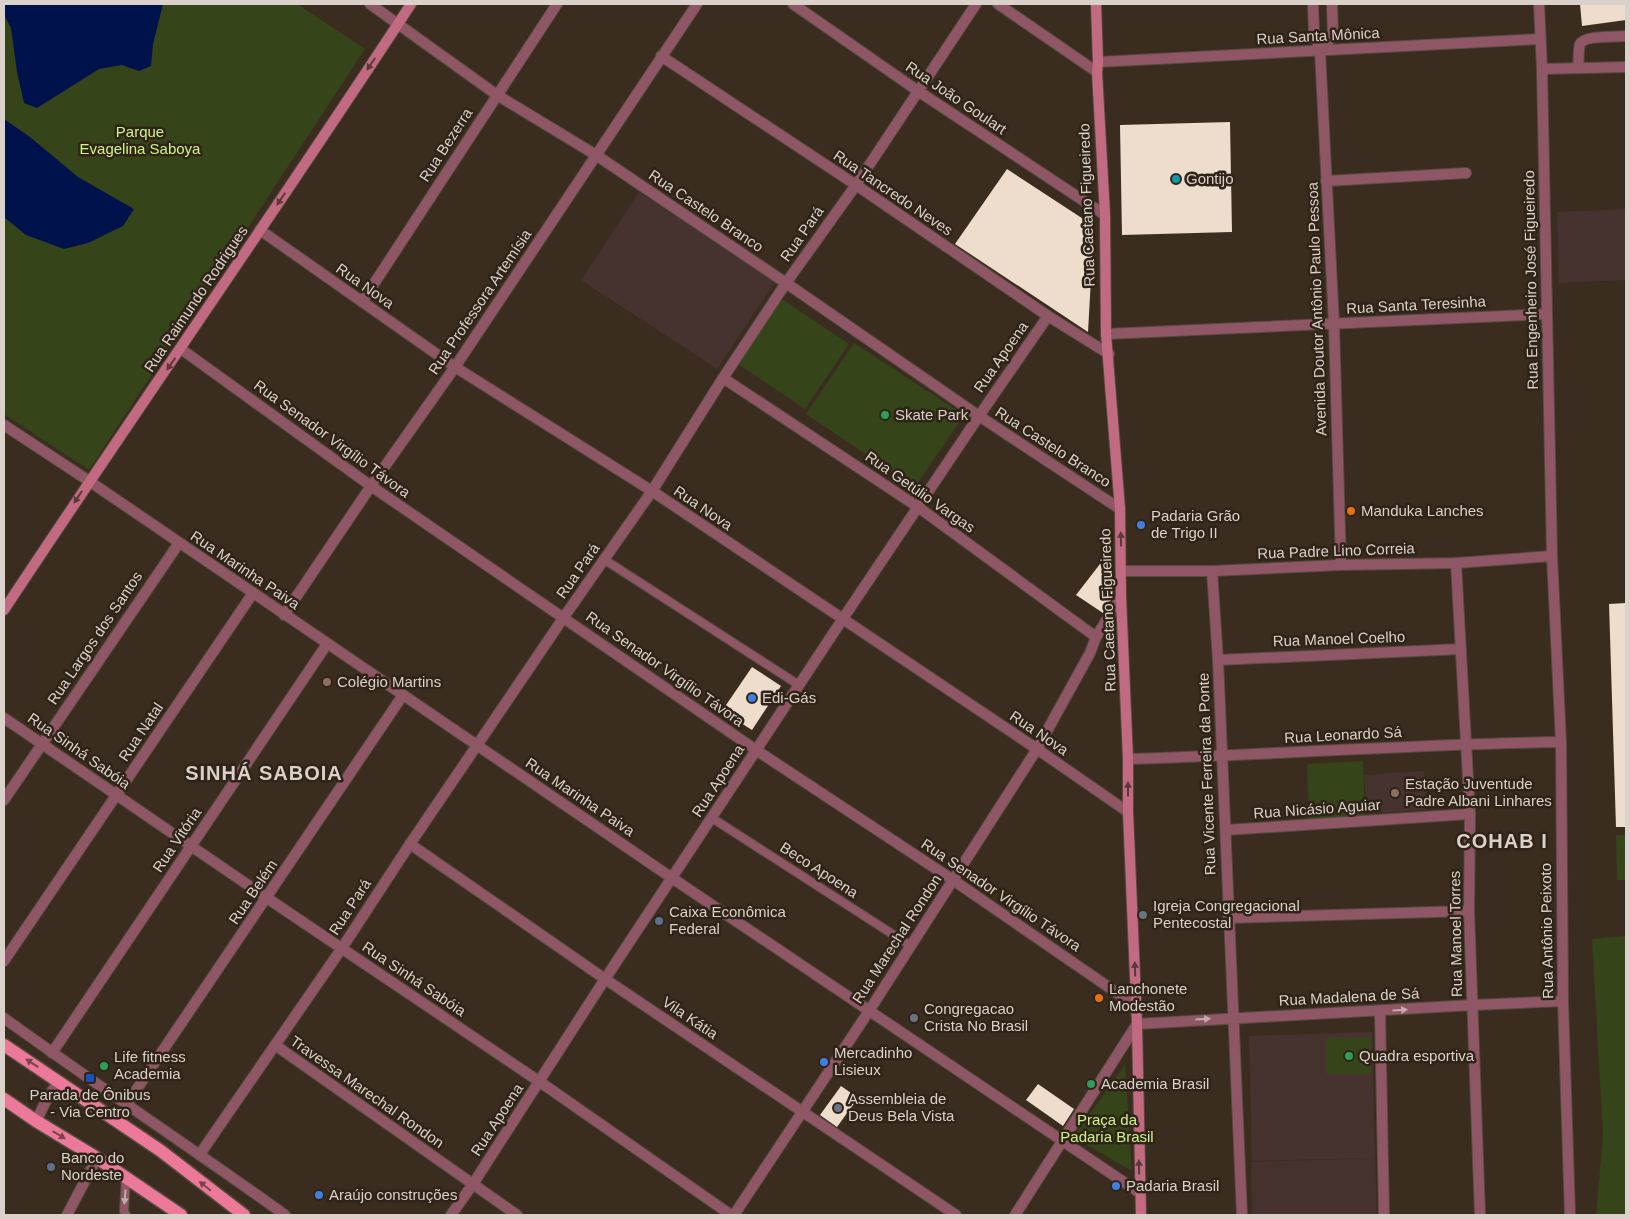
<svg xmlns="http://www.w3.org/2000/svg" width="1630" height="1219" viewBox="0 0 1630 1219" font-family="Arial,sans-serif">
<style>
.education{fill:#46322e}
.medical{fill:#45322c}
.green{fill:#354419}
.water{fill:#00124c}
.building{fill:#eedccc}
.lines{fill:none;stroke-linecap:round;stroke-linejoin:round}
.service-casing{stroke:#574b3f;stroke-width:10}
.minor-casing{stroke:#574b3f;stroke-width:12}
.secondary-casing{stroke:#574b3f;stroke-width:12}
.primary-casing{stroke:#574b3f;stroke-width:15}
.service{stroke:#8f5765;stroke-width:8}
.minor{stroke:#8f5765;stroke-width:10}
.secondary{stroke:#c36a83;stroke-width:10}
.primary{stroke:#ec7999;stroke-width:12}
.oneway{fill:#5c3837}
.oneway2{fill:#c4acac}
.oneway3{fill:#7b454b}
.culture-dot{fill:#0f9aa8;stroke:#302317;stroke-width:2}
.leisure-dot{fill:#2e9e5b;stroke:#302317;stroke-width:2}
.food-dot{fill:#e8710a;stroke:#302317;stroke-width:2}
.shop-dot{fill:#3f7fe0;stroke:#302317;stroke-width:2}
.education-dot{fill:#8d6e63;stroke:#302317;stroke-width:2}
.worship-dot{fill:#6b7280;stroke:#302317;stroke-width:2}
.service-dot{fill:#5c6f8a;stroke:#302317;stroke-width:2}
.transit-dot{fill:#1a4fb4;stroke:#302317;stroke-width:2}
.labels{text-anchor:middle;stroke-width:5;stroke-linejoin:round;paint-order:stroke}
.street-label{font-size:15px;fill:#dad1ca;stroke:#302317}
.park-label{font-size:15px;fill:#cbf48a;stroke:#302317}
.poi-label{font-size:15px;fill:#dad1ca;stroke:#302317;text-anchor:start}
.district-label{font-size:20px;font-weight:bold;letter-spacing:1px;fill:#dad1ca;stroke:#302317}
</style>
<rect width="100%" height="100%" fill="#3a2d20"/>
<g class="education">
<path d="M639 192 775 282 717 369 581 280Z"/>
<path d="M1626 209V280L1559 283 1557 212Z"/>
<path d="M1424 771 1426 810 1367 814 1364 775Z"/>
<path d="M1372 1032 1375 1158 1252 1161 1249 1036Z"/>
</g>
<path class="medical" d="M1375 1158 1377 1215H1252L1251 1162Z"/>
<g class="green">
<path d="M4 4H297L365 49 89 470 4 414Z"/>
<path d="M782 299 849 344 805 409 738 364Z"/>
<path d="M854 343 964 415 915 487 806 414Z"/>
<path d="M1363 761 1365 817 1309 820 1307 764Z"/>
<path d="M1616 835H1626V880H1617Z"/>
<path d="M1626 936V1215H1596L1603 1135 1592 939Z"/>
<path d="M1371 1037V1074H1326V1038Z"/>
<path d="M1125 1065 1132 1171 1073 1137Z"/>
</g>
<g class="water">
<path d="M4 4H163L153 44 151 66 139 71 122 65 99 69 37 108 24 103 17 72 11 28 4 15Z"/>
<path d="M4 119 30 137 78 177 134 209 123 226 88 243 64 249 26 235 4 217Z"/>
</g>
<g class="building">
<path d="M1580 4H1626V20L1582 26Z"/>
<path d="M1230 122 1232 232 1122 235 1120 125Z"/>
<path d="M1007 169 1094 226 1088 332 955 244Z"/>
<path d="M1100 564 1114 572 1112 598 1103 613 1076 595Z"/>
<path d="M1626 603V827H1616L1609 604Z"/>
<path d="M752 667 781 686 752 730 722 711Z"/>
<path d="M1038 1084 1074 1109 1063 1126 1026 1100Z"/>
<path d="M841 1086 858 1098 837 1127 820 1115Z"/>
</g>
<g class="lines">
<g class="service-casing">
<g id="service">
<path d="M605 560 799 685"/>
<path d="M712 818 911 946"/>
<path d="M126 1215 124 1211 126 1178"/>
</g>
</g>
<g class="minor-casing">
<g id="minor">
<path d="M370 4 497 95 596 155 786 283 979 416 1120 509"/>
<path d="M793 4 918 91 1105 215"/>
<path d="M998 4 1097 72"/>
<path d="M1313 4 1314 32 1320 51 1334 324 1341 565"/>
<path d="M1539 4 1542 69 1552 556 1561 742 1563 1001 1570 1215"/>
<path d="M1320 51 1333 36 1332 4"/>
<path d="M661 56 856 185 1048 316 1109 354"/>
<path d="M1098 62 1540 39"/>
<path d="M1578 68C1579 61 1578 51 1580 44 1584 35 1617 37 1626 36"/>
<path d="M1542 69 1626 67"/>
<path d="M1326 181 1466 173"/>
<path d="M260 230 455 367 652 491 1037 749 1128 812"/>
<path d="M362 302 557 4"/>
<path d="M1106 334 1546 314"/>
<path d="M181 349 371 486 756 750 953 880 1136 1006"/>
<path d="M723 378 918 507 1096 637"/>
<path d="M4 425 89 481 672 878 1140 1193"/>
<path d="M1456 563 1470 814 1469 911 1480 1215"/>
<path d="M1121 571H1212L1341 565 1456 563 1552 556"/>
<path d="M1212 571 1218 660 1242 1215"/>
<path d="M284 615 371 486 455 367 697 4"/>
<path d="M1218 660 1461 649"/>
<path d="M4 718 267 898 540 1082 731 1215"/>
<path d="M1128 759C1272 755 1416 744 1561 742"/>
<path d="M4 800 179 543"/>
<path d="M1226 830 1470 814"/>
<path d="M410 844 605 979 956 1215"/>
<path d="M1228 918 1469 911"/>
<path d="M4 961 253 593"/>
<path d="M1380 1011 1384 1215"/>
<path d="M4 1018C96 1085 192 1148 285 1215"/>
<path d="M275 1045 517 1215"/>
<path d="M52 1053 327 644"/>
<path d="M126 1105 403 695"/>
<path d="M36 1121 48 1097 59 1081"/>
<path d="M200 1154 342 948 410 844 564 617 652 491 723 378 786 283 856 185 976 4"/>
<path d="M67 1215 97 1158"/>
<path d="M451 1215 473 1184 605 979 842 620 979 416 1048 316"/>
<path d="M734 1215 869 1011 1037 749 1090 653 1096 637 1121 597"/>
<path d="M1015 1215 1137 1024 1473 1005 1563 1001"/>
</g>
</g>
<g class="secondary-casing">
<g id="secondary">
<path d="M1096 4 1098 62 1097 72 1105 215 1106 334 1120 509 1121 597 1128 759V812L1137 1024 1141 1215"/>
<path d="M4 610C138 407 278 208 411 4"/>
</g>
</g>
<g class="primary-casing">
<g id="primary">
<path d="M4 1045 161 1151 244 1215"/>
<path d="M4 1099 36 1121 97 1158 181 1215"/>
</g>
</g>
<use href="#service" class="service"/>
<use href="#minor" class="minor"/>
<use href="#secondary" class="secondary"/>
<use href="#primary" class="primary"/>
</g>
<defs><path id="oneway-solid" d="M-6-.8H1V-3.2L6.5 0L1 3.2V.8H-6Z" transform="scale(1.25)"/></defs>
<g class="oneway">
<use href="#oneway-solid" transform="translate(371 64) rotate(124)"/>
<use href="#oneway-solid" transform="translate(281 199) rotate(124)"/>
<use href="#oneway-solid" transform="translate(171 364) rotate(125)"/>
<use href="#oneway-solid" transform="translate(78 497) rotate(123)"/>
<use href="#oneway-solid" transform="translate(1121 539) rotate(-91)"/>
<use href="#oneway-solid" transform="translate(1128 789) rotate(-90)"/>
<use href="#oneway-solid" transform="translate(1135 969) rotate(-92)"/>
<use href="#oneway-solid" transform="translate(1139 1167) rotate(-91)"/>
</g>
<g class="oneway2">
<use href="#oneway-solid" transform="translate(1400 1010) rotate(-4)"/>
<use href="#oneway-solid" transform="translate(1203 1019) rotate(-4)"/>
<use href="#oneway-solid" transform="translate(125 1197) rotate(94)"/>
</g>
<g class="oneway3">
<use href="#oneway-solid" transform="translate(32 1063) rotate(-147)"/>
<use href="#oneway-solid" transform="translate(59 1135) rotate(31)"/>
<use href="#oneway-solid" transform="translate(205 1186) rotate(-141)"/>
</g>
<circle class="culture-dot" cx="1176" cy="179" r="5"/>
<g class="leisure-dot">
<circle cx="885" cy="415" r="5"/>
<circle cx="1349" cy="1056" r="5"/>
<circle cx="104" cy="1066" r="5"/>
<circle cx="1091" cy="1084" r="5"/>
</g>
<g class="food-dot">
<circle cx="1351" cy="511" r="5"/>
<circle cx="1099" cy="998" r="5"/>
</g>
<g class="shop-dot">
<circle cx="1141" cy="525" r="5"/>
<circle cx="752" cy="698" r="5"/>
<circle cx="824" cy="1062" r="5"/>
<circle cx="1116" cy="1186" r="5"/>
<circle cx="319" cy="1195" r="5"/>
</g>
<g class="education-dot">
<circle cx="327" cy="682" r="5"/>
<circle cx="1395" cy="793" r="5"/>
</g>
<g class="worship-dot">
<circle cx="1143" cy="915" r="5"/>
<circle cx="914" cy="1018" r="5"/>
<circle cx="838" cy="1108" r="5"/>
</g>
<g class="service-dot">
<circle cx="659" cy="921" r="5"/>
<circle cx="51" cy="1167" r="5"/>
</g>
<rect class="transit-dot" x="85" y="1073" width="10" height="10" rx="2.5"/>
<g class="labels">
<g class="street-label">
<text transform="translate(1318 36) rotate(-3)" y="5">Rua Santa Mônica</text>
<text transform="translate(956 98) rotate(34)" y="5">Rua João Goulart</text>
<text transform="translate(446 145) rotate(-57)" y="5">Rua Bezerra</text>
<text transform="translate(893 193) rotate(34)" y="5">Rua Tancredo Neves</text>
<text transform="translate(1087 205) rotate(-92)" y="5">Rua Caetano Figueiredo</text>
<text transform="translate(706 211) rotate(34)" y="5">Rua Castelo Branco</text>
<text transform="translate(802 234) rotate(-55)" y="5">Rua Pará</text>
<text transform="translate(1531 280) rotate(-91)" y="5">Rua Engenheiro José Figueiredo</text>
<text transform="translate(365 286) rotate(35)" y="5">Rua Nova</text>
<text transform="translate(196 299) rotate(-56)" y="5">Rua Raimundo Rodrigues</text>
<text transform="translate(480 302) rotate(-56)" y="5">Rua Professora Artemísia</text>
<text transform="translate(1416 305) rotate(-3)" y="5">Rua Santa Teresinha</text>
<text transform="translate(1317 309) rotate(-92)" y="5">Avenida Doutor Antônio Paulo Pessoa</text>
<text transform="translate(1001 357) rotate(-55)" y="5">Rua Apoena</text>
<text transform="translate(332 439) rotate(36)" y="5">Rua Senador Virgílio Távora</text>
<text transform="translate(1053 447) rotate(33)" y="5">Rua Castelo Branco</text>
<text transform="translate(920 492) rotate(35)" y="5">Rua Getúlio Vargas</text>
<text transform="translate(703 508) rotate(34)" y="5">Rua Nova</text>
<text transform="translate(1336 551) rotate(-2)" y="5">Rua Padre Lino Correia</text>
<text transform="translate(245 570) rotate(34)" y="5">Rua Marinha Paiva</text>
<text transform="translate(578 571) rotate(-55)" y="5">Rua Pará</text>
<text transform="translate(1108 610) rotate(-92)" y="5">Rua Caetano Figueiredo</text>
<text transform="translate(95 638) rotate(-56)" y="5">Rua Largos dos Santos</text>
<text transform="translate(1339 639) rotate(-2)" y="5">Rua Manoel Coelho</text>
<text transform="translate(665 669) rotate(35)" y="5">Rua Senador Virgílio Távora</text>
<text transform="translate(141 732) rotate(-56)" y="5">Rua Natal</text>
<text transform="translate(1039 733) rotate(34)" y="5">Rua Nova</text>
<text transform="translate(1343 735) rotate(-3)" y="5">Rua Leonardo Sá</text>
<text transform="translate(79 751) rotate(35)" y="5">Rua Sinhá Sabóia</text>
<text transform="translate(1207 774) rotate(-92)" y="5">Rua Vicente Ferreira da Ponte</text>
<text transform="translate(718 781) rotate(-57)" y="5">Rua Apoena</text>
<text transform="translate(580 797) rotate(34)" y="5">Rua Marinha Paiva</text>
<text transform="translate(1317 809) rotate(-4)" y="5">Rua Nicásio Aguiar</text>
<text transform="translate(177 840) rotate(-56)" y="5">Rua Vitória</text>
<text transform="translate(819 870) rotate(33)" y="5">Beco Apoena</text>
<text transform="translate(253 892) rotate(-56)" y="5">Rua Belém</text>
<text transform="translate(1001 895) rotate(34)" y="5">Rua Senador Virgílio Távora</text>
<text transform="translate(350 907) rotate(-57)" y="5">Rua Pará</text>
<text transform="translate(1547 931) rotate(-91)" y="5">Rua Antônio Peixoto</text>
<text transform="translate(1456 934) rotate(-91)" y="5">Rua Manoel Torres</text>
<text transform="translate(897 939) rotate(-57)" y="5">Rua Marechal Rondon</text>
<text transform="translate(414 979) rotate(34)" y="5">Rua Sinhá Sabóia</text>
<text transform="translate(1349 997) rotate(-3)" y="5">Rua Madalena de Sá</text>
<text transform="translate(690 1018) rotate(34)" y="5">Vila Kátia</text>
<text transform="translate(367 1092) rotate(35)" y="5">Travessa Marechal Rondon</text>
<text transform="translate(497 1120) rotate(-57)" y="5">Rua Apoena</text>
</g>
<g class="park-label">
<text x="140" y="137">Parque<tspan x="140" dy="17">Evagelina Saboya</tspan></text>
<text x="1107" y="1125">Praça da<tspan x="1107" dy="17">Padaria Brasil</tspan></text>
</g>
<g class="poi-label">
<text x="1186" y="184">Gontijo</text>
<text x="895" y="420">Skate Park</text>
<text x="1361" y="516">Manduka Lanches</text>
<text x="1151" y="521">Padaria Grão<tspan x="1151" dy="17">de Trigo II</tspan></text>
<text x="337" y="687">Colégio Martins</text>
<text x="762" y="703">Edi-Gás</text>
<text x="1405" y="789">Estação Juventude<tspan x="1405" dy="17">Padre Albani Linhares</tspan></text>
<text x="1153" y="911">Igreja Congregacional<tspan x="1153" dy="17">Pentecostal</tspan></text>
<text x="669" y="917">Caixa Econômica<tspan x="669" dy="17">Federal</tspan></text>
<text x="1109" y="994">Lanchonete<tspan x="1109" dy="17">Modestão</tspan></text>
<text x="924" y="1014">Congregacao<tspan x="924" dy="17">Crista No Brasil</tspan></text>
<text x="834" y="1058">Mercadinho<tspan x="834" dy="17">Lisieux</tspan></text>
<text x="1359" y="1061">Quadra esportiva</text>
<text x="114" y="1062">Life fitness<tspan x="114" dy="17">Academia</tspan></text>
<text x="1101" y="1089">Academia Brasil</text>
<text x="90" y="1100" text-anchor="middle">Parada de Ônibus<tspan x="90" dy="17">- Via Centro</tspan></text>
<text x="848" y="1104">Assembleia de<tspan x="848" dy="17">Deus Bela Vista</tspan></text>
<text x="61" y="1163">Banco do<tspan x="61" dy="17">Nordeste</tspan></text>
<text x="1126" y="1191">Padaria Brasil</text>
<text x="329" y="1200">Araújo construções</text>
</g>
<g class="district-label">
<text x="264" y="780">SINHÁ SABOIA</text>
<text x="1502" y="848">COHAB I</text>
</g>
</g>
<rect width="1630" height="1219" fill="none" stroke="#dad1ca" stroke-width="10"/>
</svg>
